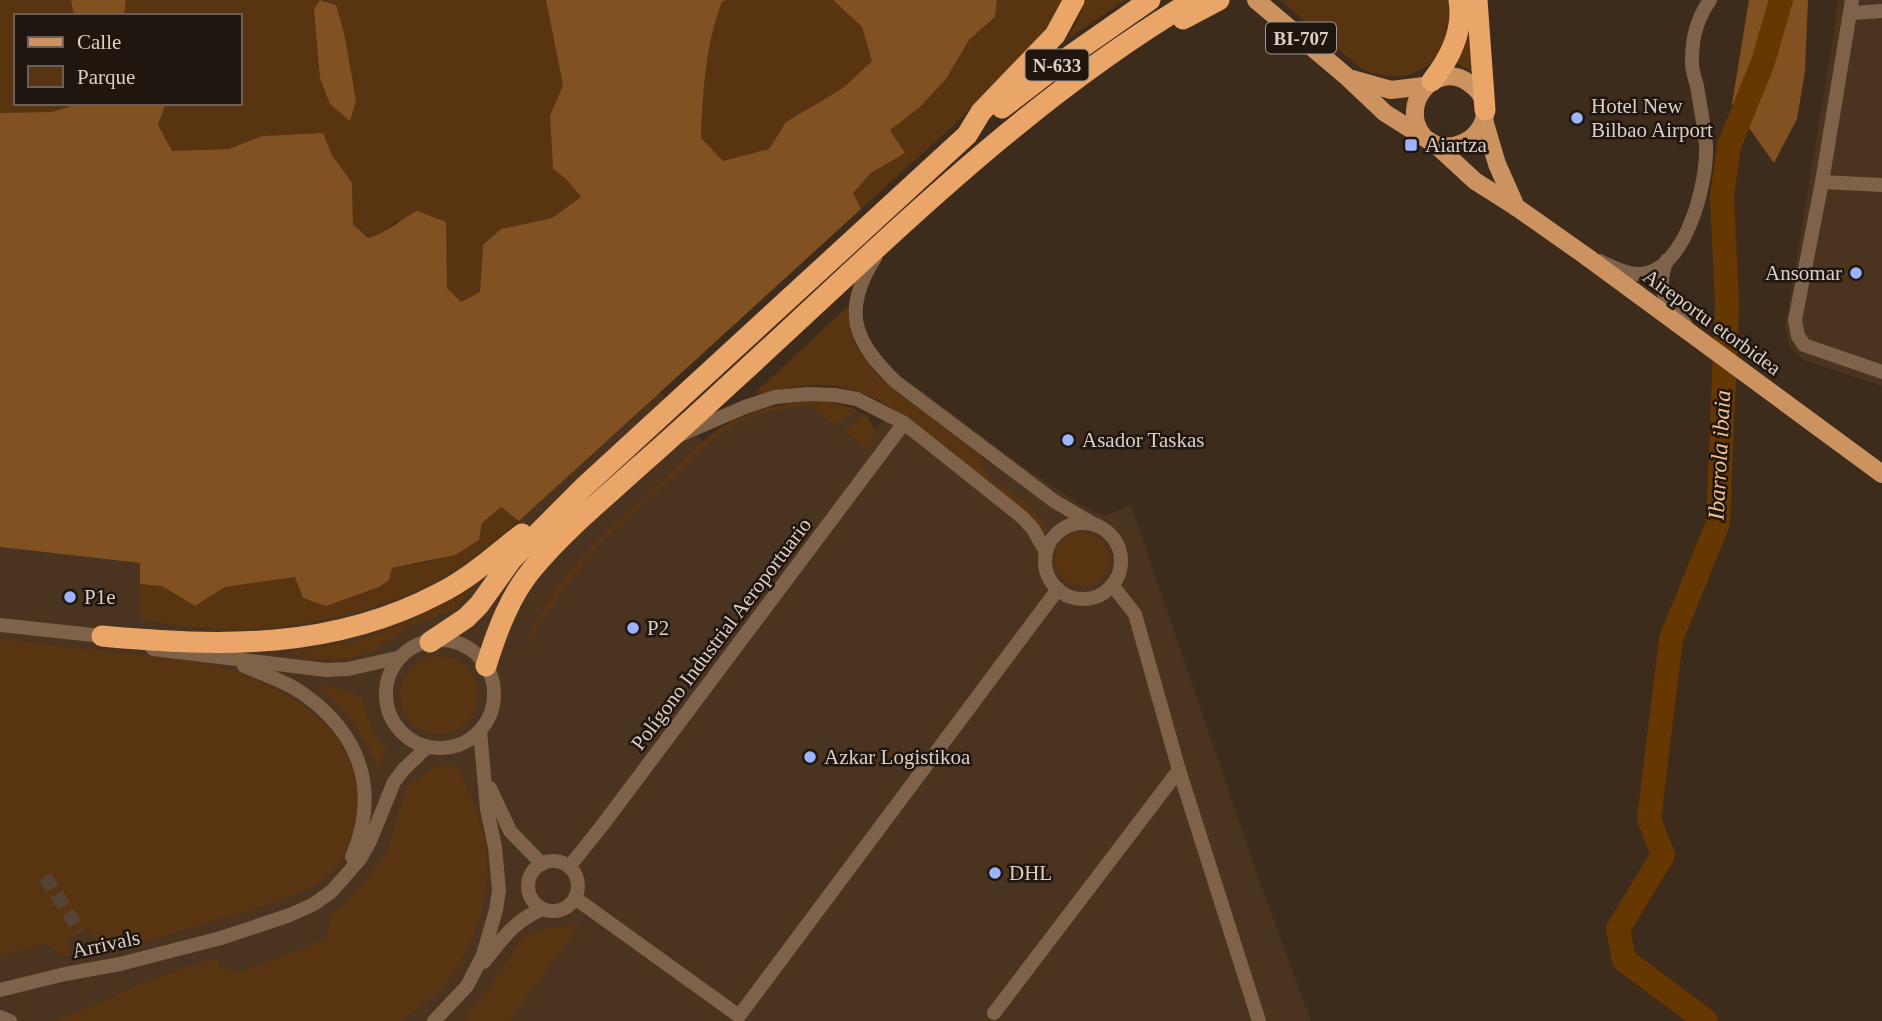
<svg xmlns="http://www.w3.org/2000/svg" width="1882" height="1021" viewBox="0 0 1882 1021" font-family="'Times New Roman',serif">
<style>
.built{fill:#4a331f}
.green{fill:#593411}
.forest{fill:#825122}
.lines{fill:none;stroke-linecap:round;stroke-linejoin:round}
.river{stroke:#663700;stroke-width:24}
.minor-tunnel{stroke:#554436;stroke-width:14;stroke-dasharray:14 7;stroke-linecap:butt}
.minor{stroke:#7e624a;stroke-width:14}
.major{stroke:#cc9260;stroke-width:18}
.highway{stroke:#eaa568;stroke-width:21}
.poi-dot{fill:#9eb3fd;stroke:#1e160f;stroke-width:2.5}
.labels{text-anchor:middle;stroke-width:5;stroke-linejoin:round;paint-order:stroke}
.shield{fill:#1e160f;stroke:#a2988f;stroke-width:2}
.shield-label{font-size:19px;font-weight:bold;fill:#dbcfc6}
.poi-label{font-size:21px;fill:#dbcfc6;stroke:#1e160f;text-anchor:start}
.street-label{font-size:21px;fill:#dbcfc6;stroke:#1e160f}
.water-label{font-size:23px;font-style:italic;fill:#f5bf92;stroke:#1e160f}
</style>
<rect width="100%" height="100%" fill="#3d2b1c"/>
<g class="built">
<path d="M1838 0H1882V386L1804 360 1790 347 1785 328 1832 46Z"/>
<path d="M917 387 1017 462 1079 504 1104 516 1131 505 1261 885 1311 1021H0V547L140 563 192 627 280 626 377 605 442 577 480 554 519 521 660 391 704 443 715 432 742 417 758 410 789 403 847 407 864 414 875 428Z"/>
</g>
<g class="green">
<path d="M0 0H71L74 16H16V103H81L52 112 0 113Z"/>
<path d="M126 0H320L314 9 319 51 356 100 336 5 322 0H546L563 85 550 116 553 169 566 179 581 197 552 218 501 229 483 245 480 292 461 303 447 288 446 222 396 221 383 234 368 238 353 224 352 184 332 155 323 133 262 136 229 149 171 151 158 125 166 103H240V16H124Z"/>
<path d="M726 0H833L862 27 873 60 843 88 786 122 769 149 723 161 701 139C703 92 705 46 722 2Z"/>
<path d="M997 0H1065L1046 31 956 123 861 209 853 193 871 173 905 153 890 130 919 108 946 79 969 40 995 17Z"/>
<path d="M1085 0H1125L1066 40 1079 18Z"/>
<path d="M1280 0H1449C1457 57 1418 91 1363 70Z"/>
<path d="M1467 0 1474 73 1456 63Z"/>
<path d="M848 306 855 344 878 376 981 453C978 481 1008 488 1027 504 1036 511 1041 521 1047 531L1041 535C1015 512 990 490 964 467 924 431 881 388 823 385 802 384 780 390 760 394L756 392Z"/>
<path d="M814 400 832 402 857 410 835 425 809 405C776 408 750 415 721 432L593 551 538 625 522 656C549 577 608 531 668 476 686 459 705 436 727 424 755 409 783 404 814 400Z"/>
<path d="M864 414 869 419 876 433 868 449 844 431Z"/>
<path d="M501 507 519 521C494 542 469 563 441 578 366 618 277 635 192 627 175 625 157 621 139 619L140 584 162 586 195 606 225 587 295 577 392 568 427 562 455 554 479 540 482 523Z"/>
<circle cx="1082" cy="559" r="27"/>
<path d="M477 587 454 610 408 627 371 652 340 660 313 659 286 653 362 639 398 626Z"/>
<path d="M0 639C44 644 88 649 132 654 163 657 197 660 227 669 286 687 361 731 357 803 356 830 345 868 320 882 282 903 240 913 200 925 169 934 139 944 108 953L86 928 66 942 73 952 65 956 45 943 0 956Z"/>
<circle cx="439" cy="695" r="39"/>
<path d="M315 684 348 691 362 697 372 731 387 749 378 769C362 731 347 710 315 684Z"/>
<path d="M439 765 458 766C466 787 477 809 483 831 497 884 477 945 443 987 431 1000 415 1010 401 1021H54L114 997 118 993 204 961 218 960V966L238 973 326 939 331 913 346 904 387 853 402 801 410 783Z"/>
<path d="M581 924 509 1021H463L498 976 520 941 525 936 546 929Z"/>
</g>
<g class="forest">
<path d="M71 0H126L124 16H74Z"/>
<path d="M320 0 336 5 344 33 356 100 350 121 330 104 320 78 314 9Z"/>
<path d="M546 0H726L722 2C705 46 703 92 701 138L723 161 769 149 786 122 843 88 872 61 862 27 833 0H997L995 17 969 40 946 79 919 108 890 130 905 153 871 173 853 193 861 209 519 521 501 507 482 523 479 540 455 555 392 568 389 580 379 587 326 606 303 598 295 577 225 587 195 606 162 586 140 584V563L0 547V113L52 112 81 103H166L158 125 172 151 229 149 262 136 323 133 332 155 352 183 353 224 368 238C386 234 399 220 417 211L446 222 447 288 461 302 480 292 483 245 501 229 552 218 581 197 566 179 553 169 550 116 563 85Z"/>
<path d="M1749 0H1808L1805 71 1797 119 1774 163 1732 104Z"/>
</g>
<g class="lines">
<path class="river" d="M1706 1021 1624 960 1618 929 1663 855 1649 819 1671 639 1718 523 1727 304 1722 196 1729 146 1763 62 1781 0"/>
<path class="minor-tunnel" d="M45 877 80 931"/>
<g class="minor">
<path d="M1852 0 1822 182 1795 320 1798 336 1804 345 1882 372"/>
<path d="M1851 13 1882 11"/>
<path d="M1822 182 1882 185"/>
<path d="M875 258C841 311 854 342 896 382L1054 501 1095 525"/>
<path d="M1667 260C1655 291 1666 301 1685 324"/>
<path d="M1600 261C1613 267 1627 275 1641 274 1686 271 1708 181 1706 145 1704 125 1700 105 1697 86 1695 78 1691 69 1692 60 1692 37 1697 19 1710 0"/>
<path d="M682 434 745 407 775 397 808 394 835 395 857 399 904 423 1022 517 1033 529 1046 552"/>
<circle cx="1083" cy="561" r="38"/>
<path d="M1112 585 1135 614 1179 770 1259 1021"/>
<path d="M0 625 102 636 109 639"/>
<circle cx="440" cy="694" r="54"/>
<path d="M153 649 326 670 348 669 401 657"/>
<path d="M244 666C263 674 285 681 302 693 361 734 380 791 352 857"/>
<path d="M490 788 510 831 542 864"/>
<circle cx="553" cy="886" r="25"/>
<path d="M569 867 601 827 904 423"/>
<path d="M575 898 739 1016 1058 589"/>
<path d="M484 962C503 938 513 922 542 909"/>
<path d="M0 990 65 974 120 964 221 938 290 915 314 904 332 891 360 859 370 841 394 782 404 769 427 747"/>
<path d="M994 1013 1179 770"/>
<path d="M0 1017 10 1021"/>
<path d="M434 1021 467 986 483 955 496 910 499 890 495 847 487 809 480 731"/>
</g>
<g class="major">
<path d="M1256 0 1346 76 1385 113 1436 145 1475 181 1516 207 1583 254 1882 474"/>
<path d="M1352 79 1391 90 1424 86"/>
<path d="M1484 120 1497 164 1516 207"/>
<path d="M1423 136C1398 105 1435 59 1469 83 1505 107 1476 155 1436 145"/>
</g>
<g class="highway">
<path d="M1477 0 1485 110"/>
<path d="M1183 19 1219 0"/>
<path d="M1432 81C1451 57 1464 30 1459 0"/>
<path d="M1002 108 1071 55 1150 0"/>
<path d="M102 636C221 647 332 650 440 593 470 578 496 554 522 534"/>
<path d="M430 642 466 618 479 605 512 559 585 486 967 135 981 112 1055 35 1074 0"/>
<path d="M486 666C497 631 510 595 534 567 565 530 602 500 637 468 673 437 708 404 743 372 886 241 1025 100 1194 0"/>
</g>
</g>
<g class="poi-dot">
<circle cx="1577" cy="118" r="7"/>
<rect x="1404" y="138" width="14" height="14" rx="3.5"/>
<circle cx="1856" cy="273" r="7"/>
<circle cx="1068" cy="440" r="7"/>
<circle cx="70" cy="597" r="7"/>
<circle cx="633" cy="628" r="7"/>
<circle cx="810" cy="757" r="7"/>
<circle cx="995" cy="873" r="7"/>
</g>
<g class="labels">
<g class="shield">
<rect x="1266" y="22.5" width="70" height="31" rx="5"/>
<rect x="1025.5" y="49.5" width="63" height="31" rx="5"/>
</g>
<g class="shield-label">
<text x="1301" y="45">BI-707</text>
<text x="1057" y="72">N-633</text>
</g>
<g class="poi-label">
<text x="1591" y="113">Hotel New<tspan x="1591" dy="24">Bilbao Airport</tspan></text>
<text x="1425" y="152">Aiartza</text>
<text x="1842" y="280" text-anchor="end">Ansomar</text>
<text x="1082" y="447">Asador Taskas</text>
<text x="84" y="604">P1e</text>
<text x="647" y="635">P2</text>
<text x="824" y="764">Azkar Logistikoa</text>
<text x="1009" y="880">DHL</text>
</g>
<g class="street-label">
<text transform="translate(1712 322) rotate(36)" y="7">Aireportu etorbidea</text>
<text transform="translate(721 634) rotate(-53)" y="7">Polígono Industrial Aeroportuario</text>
<text transform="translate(106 944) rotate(-12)" y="7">Arrivals</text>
</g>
<g class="water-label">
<text transform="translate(1719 455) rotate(-87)" y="8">Ibarrola ibaia</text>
</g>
</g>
<rect x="14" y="14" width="228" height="91" fill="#1e160f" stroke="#6a6058" stroke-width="2"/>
<rect x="28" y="37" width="35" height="10" fill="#cc9260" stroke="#6a6058" stroke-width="2"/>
<text x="77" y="49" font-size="21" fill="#dbcfc6">Calle</text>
<rect x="28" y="66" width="35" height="21" fill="#593411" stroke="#6a6058" stroke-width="2"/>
<text x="77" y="84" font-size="21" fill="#dbcfc6">Parque</text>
</svg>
